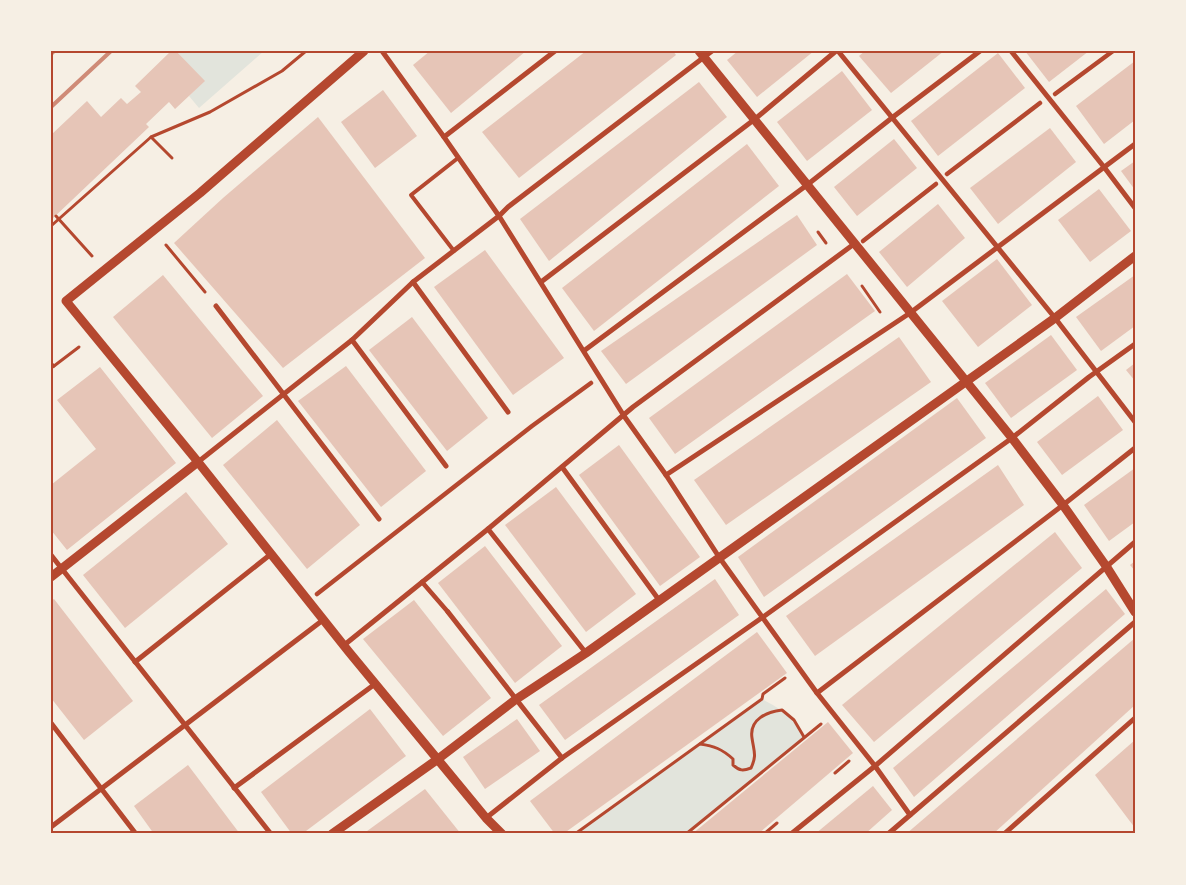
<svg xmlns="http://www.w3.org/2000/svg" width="1186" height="885" viewBox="0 0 1186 885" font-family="'Varela Round',sans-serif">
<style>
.green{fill:#e2e4dc}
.building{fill:#e6c5b7}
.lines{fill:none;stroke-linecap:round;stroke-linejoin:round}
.path{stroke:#b5482f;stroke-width:3}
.service{stroke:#b5482f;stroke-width:4}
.pedestrian{stroke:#b5482f;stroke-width:4.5}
.minor{stroke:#b5482f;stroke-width:5}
.tertiary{stroke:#b5482f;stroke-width:9}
.rail{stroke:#cf8b77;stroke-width:4}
.neatline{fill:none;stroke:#b5482f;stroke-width:2}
</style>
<rect width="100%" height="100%" fill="#f6efe4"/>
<g class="green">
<path d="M176 51H264L199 108 189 96 204 81Z"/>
<path d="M762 699C784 711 791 715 804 737L686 834H575Z"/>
</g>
<g class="building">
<path d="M171 51H176L205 81 175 109 169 102 146 124 149 127 51 220V135L87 101 101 117 121 98 127 104 141 92 135 86Z"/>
<path d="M430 51H526L451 113 413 65Z"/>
<path d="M586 51H673L676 55 519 178 482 132Z"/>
<path d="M738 51H814L757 97 727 60Z"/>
<path d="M865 51H944L891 93 859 56Z"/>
<path d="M1025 51H1089L1049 82Z"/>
<path d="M998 53 1025 88 938 156 911 121Z"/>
<path d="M1135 61V120L1104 144 1076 106Z"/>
<path d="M842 71 872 110 807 161 777 122Z"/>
<path d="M699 82 727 117 549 261 520 219Z"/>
<path d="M383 90 417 136 375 168 341 122Z"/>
<path d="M318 117 425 258 283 368 174 243 223 198Z"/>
<path d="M1050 128 1076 162 998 224 970 188Z"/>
<path d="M894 139 917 168 857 216 834 187Z"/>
<path d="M747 144 779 186 594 331 562 288Z"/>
<path d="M1135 161V190L1121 171Z"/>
<path d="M1099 189 1131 231 1090 262 1058 220Z"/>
<path d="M938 204 965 238 907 287 879 252Z"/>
<path d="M797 215 817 245 626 384 601 351Z"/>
<path d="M485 250 564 358 513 395 434 287Z"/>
<path d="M997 259 1032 305 978 347 942 301Z"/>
<path d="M847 274 875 311 675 454 649 418Z"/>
<path d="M163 275 263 396 212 438 113 317Z"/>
<path d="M1135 275V326L1101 351 1076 317Z"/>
<path d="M412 317 488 418 447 451 369 350Z"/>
<path d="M1051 335 1077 370 1011 418 985 383Z"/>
<path d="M899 337 931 382 726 525 694 480Z"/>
<path d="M1135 363V381L1126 370Z"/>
<path d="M346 366 426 471 381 507 298 401Z"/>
<path d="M100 367 176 463 67 550 51 530V485L96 449 57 400Z"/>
<path d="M1098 396 1123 430 1062 475 1037 442Z"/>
<path d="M957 398 986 438 764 597 738 557Z"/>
<path d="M277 420 360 525 307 569 223 465Z"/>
<path d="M619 445 700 557 660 586 579 475Z"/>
<path d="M998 465 1024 505 815 656 786 616Z"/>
<path d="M1135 468V522L1109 541 1084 505Z"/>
<path d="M556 487 636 594 586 632 505 525Z"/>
<path d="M186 492 228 544 125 628 83 575Z"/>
<path d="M1055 532 1082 568 874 742 842 705Z"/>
<path d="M485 546 562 646 515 683 438 583Z"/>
<path d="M1135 561V571L1130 565Z"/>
<path d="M715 579 739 615 565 740 539 705Z"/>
<path d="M1106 589 1125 614 914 797 893 768Z"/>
<path d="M54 599 133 701 84 740 51 698V601Z"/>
<path d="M414 600 491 698 443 736 363 639Z"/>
<path d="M757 632 787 673 563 834H555L530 801Z"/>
<path d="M1135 638V705L993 834H906Z"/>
<path d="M370 709 406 756 302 834H292L261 792Z"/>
<path d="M517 719 540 751 485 789 463 757Z"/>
<path d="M828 722 853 753 758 834H692Z"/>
<path d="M1135 740V828L1095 775Z"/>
<path d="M188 765 240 834H154L134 806Z"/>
<path d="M873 786 892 810 865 834H815Z"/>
<path d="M425 789 461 834H363Z"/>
</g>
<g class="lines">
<g class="path">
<path d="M151 137 172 158"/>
<path d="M56 216 92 256"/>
<path d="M51 226 151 137 210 112 282 71 306 51"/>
<path d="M818 232 826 243"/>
<path d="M166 245 205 292"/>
<path d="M862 286 880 312"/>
<path d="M51 363 54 366 51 368"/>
<path d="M54 366 79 347"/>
<path d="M700 744C714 746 722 749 733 759V765C740 771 743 771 751 768 757 755 754 752 752 738 749 719 767 712 782 710L794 720 804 737"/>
<path d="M835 773 849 761"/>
<path d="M575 834 762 699 763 694 785 678"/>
<path d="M686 834 821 724"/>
<path d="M764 834 777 823"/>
</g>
<path class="service" d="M454 251 411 195 458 158"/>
<g class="pedestrian">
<path d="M1055 94 1113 51"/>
<path d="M947 174 1040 103"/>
<path d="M863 241 936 184"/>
<path d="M422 582 448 612"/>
<path d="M317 594 532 426 591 383"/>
</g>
<g class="minor">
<path d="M382 51 444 137 499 216 624 416 666 475 719 557 817 693 875 766 910 815"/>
<path d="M838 51 1055 318 1135 422"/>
<path d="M1011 51 1104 167 1135 208"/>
<path d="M444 137 555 51"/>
<path d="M413 282 508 412"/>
<path d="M541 282 755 119 836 51"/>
<path d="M216 306 379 519"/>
<path d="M352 340 446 466"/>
<path d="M585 350 807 185 893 117 980 51"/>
<path d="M198 462 352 340 413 282 499 216 508 207 712 51"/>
<path d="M562 467 659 600"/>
<path d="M666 475 910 313 1135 144"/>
<path d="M488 529 586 653"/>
<path d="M51 555 271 834"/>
<path d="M448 612 562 758"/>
<path d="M343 646 488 529 633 407 854 244"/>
<path d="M135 662 271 554"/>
<path d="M817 693 1063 505 1135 448"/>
<path d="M51 723 136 834"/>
<path d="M234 788 375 684"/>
<path d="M486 818 562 758 763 617 1012 438 1089 377 1135 344"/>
<path d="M51 827 323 620"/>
<path d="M791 834 875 766 1135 542"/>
<path d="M888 834 1135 622"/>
<path d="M1004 834 1135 718"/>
</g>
<g class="tertiary">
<path d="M364 51 200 193 66 301 198 462 349 652 486 818 502 834"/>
<path d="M699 51 1012 438 1063 505 1106 566 1135 612"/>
<path d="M51 577 198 462"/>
<path d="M332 834 438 759 515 700 586 653 1055 318 1135 256"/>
</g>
<g class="rail">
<path d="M51 54 54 51"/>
<path d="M51 107 111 51"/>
</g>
</g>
<rect width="1186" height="885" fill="none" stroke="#f6efe4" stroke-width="105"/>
<rect x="52" y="52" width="1082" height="780" class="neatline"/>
</svg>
